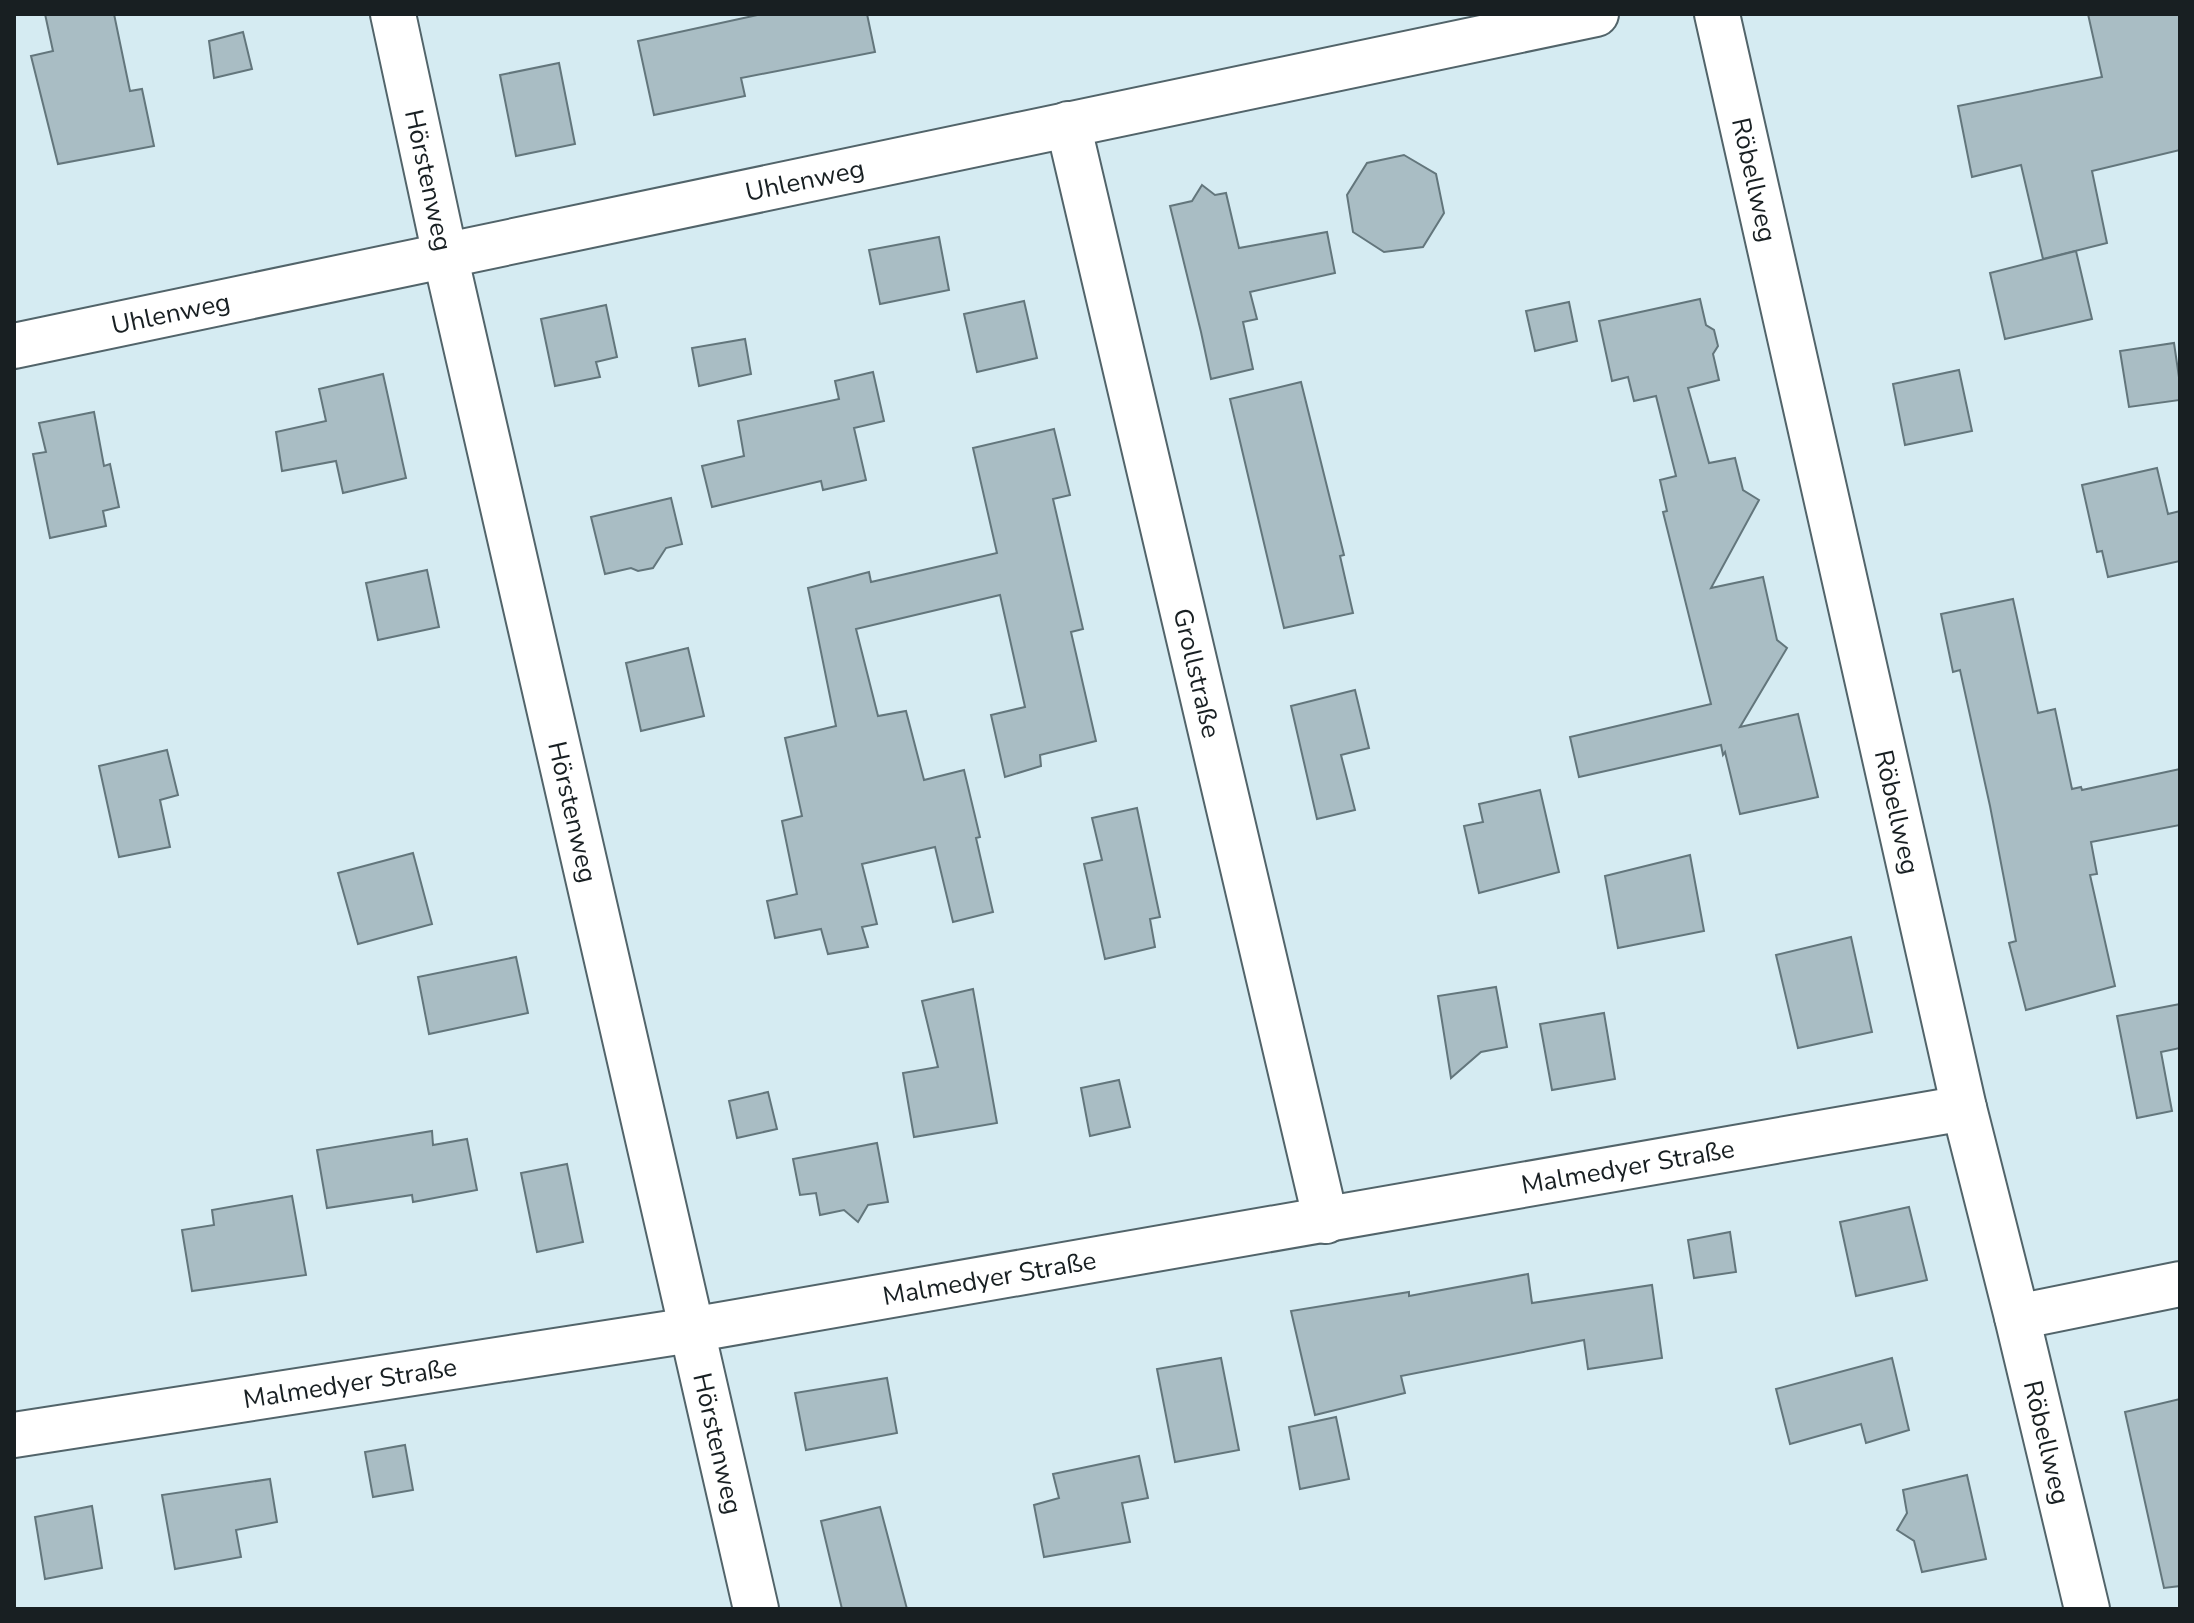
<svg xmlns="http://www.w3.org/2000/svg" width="2194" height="1623" viewBox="0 0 2194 1623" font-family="'Nunito Sans',sans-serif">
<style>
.building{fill:#a9bdc4;stroke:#63767c;stroke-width:2}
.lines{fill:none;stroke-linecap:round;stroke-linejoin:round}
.minor-casing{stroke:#52646a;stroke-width:48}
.minor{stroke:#fff;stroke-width:44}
.labels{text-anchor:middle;stroke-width:7;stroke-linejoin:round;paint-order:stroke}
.street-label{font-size:26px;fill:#181f22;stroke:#d5ebf2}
</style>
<rect width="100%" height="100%" fill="#d5ebf2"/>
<g class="building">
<path d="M45 14H114L130 91 142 89 154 146 58 164 31 56 53 51Z"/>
<path d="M762 14H867L875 52 741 78 745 96 654 115 638 41Z"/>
<path d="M2088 14H2180V150L2092 171 2107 243 2043 259 2021 165 1972 177 1958 106 2102 77Z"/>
<path d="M243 32 252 69 214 78 209 41Z"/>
<path d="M559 63 575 144 516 156 500 75Z"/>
<path d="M1404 155 1436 174 1444 213 1423 247 1384 252 1353 232 1347 195 1367 163Z"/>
<path d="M1202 185 1215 195 1226 193 1239 248 1327 232 1335 273 1250 292 1257 319 1243 322 1253 369 1211 379 1201 332 1170 206 1192 201Z"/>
<path d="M939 237 949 290 880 304 869 250Z"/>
<path d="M2076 251 2092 319 2005 339 1990 273Z"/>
<path d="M1700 299 1706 325 1714 330 1718 346 1713 354 1719 380 1688 388 1709 463 1735 458 1743 490 1759 500 1711 588 1763 577 1777 640 1787 648 1740 727 1798 714 1818 797 1740 814 1725 752 1723 755 1721 745 1579 777 1570 737 1711 704 1663 512 1667 511 1660 480 1676 476 1656 396 1634 401 1628 377 1612 381 1599 321Z"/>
<path d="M1024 301 1037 358 977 372 964 314Z"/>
<path d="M1569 302 1577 341 1535 351 1526 311Z"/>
<path d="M606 305 617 357 596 362 600 377 555 386 541 319Z"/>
<path d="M745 339 751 374 699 386 692 348Z"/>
<path d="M2174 343 2180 384V400L2129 407 2120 351Z"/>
<path d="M1959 370 1972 431 1905 445 1893 384Z"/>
<path d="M873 372 884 421 854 428 866 480 823 490 821 481 712 507 702 466 744 456 738 421 839 399 835 381Z"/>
<path d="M383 374 406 478 343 493 336 461 282 471 276 432 326 421 319 389Z"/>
<path d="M1301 382 1344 555 1340 556 1353 613 1284 628 1230 399Z"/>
<path d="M94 412 104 466 110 464 119 507 103 511 106 526 50 538 33 454 46 452 39 423Z"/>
<path d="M1054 429 1070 495 1053 499 1083 629 1071 632 1096 741 1040 755 1041 766 1005 777 991 715 1025 707 1000 595 856 629 878 716 906 711 924 780 964 770 980 837 976 838 993 912 953 922 935 847 862 864 877 924 862 927 868 947 828 954 821 929 775 938 767 901 797 894 782 821 802 816 785 738 836 726 808 588 869 572 871 582 997 553 973 448Z"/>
<path d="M2157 468 2168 514 2180 511V561L2108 577 2102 551 2097 552 2082 485Z"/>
<path d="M671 498 682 544 666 548 653 568 638 571 631 568 605 574 591 517Z"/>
<path d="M427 570 439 627 378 640 366 583Z"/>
<path d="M2013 599 2038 713 2055 709 2072 789 2081 787 2082 790 2180 769V825L2091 842 2097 874 2090 875 2115 986 2026 1010 2009 943 2016 941 1990 806 1960 670 1953 672 1941 614Z"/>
<path d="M688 648 704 716 641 731 626 663Z"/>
<path d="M1355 690 1369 748 1341 755 1355 810 1317 819 1291 706Z"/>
<path d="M167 750 178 795 160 800 170 847 119 857 99 766Z"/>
<path d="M1540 790 1559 872 1479 893 1464 826 1483 822 1479 804Z"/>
<path d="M1137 808 1160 917 1150 919 1155 947 1105 959 1084 864 1102 860 1092 818Z"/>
<path d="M413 853 432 924 358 944 338 873Z"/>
<path d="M1690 855 1704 931 1618 948 1605 876Z"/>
<path d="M1851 937 1872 1032 1798 1048 1776 955Z"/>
<path d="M516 957 528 1013 429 1034 418 977Z"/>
<path d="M1496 987 1507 1047 1481 1052 1451 1078 1438 996Z"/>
<path d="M973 989 997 1123 914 1137 903 1073 938 1067 922 1001Z"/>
<path d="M2180 1004V1048L2161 1052 2172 1111 2137 1118 2117 1016Z"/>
<path d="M1604 1013 1615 1079 1552 1090 1540 1024Z"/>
<path d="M1119 1080 1130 1127 1090 1136 1081 1088Z"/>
<path d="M768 1092 777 1129 737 1138 729 1101Z"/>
<path d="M432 1131 433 1145 467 1139 477 1190 413 1202 412 1195 327 1208 317 1150Z"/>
<path d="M877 1143 888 1202 868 1205 858 1222 844 1210 820 1215 816 1193 800 1195 793 1159Z"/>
<path d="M567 1164 583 1242 537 1252 521 1173Z"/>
<path d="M292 1196 306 1275 192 1291 182 1230 214 1225 212 1210Z"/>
<path d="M1909 1207 1927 1280 1856 1296 1840 1222Z"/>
<path d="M1730 1232 1736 1272 1694 1278 1688 1240Z"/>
<path d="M1528 1274 1532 1303 1652 1285 1662 1358 1588 1369 1584 1340 1401 1376 1405 1393 1315 1415 1291 1311 1409 1292V1296Z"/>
<path d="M1221 1358 1239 1450 1175 1462 1157 1369Z"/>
<path d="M1892 1358 1909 1430 1866 1443 1861 1424 1790 1444 1776 1389Z"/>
<path d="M887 1378 897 1433 806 1450 795 1393Z"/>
<path d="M2180 1399V1586L2164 1588 2125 1412Z"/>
<path d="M1336 1417 1349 1479 1300 1489 1289 1427Z"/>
<path d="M405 1445 413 1490 373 1497 365 1452Z"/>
<path d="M1139 1456 1148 1498 1122 1503 1130 1542 1044 1557 1034 1505 1059 1498 1053 1474Z"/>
<path d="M1967 1475 1986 1559 1922 1572 1914 1541 1897 1530 1907 1513 1903 1490Z"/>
<path d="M270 1479 277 1522 236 1530 241 1557 175 1569 162 1495Z"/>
<path d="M92 1506 102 1568 45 1579 35 1517Z"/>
<path d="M880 1507 907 1609H842L821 1521Z"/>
</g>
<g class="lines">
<g class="minor-casing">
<g id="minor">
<path id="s1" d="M393 14 445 255 756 1609"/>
<path id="s2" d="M1717 14 1964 1108 2017 1317 2087 1609"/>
<path id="s3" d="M1068 124 1326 1221"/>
<path id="s4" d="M14 346 1596 14"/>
<path d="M2017 1317 2180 1284"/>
<path id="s5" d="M14 1435 691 1330 1964 1108"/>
</g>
</g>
<use href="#minor" class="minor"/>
</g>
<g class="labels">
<g class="street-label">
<text dy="9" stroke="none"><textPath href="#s4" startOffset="808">Uhlenweg</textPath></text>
<text dy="9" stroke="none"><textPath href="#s1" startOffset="170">Hörstenweg</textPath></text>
<text dy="9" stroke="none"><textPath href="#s2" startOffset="170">Röbellweg</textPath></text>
<text dy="9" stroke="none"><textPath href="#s4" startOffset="160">Uhlenweg</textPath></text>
<text dy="9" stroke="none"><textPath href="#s3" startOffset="564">Grollstraße</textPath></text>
<text dy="9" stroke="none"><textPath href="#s1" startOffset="818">Hörstenweg</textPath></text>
<text dy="9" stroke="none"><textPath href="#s2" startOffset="818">Röbellweg</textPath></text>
<text dy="9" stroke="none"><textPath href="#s5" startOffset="1636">Malmedyer Straße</textPath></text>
<text dy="9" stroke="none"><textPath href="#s5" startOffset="988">Malmedyer Straße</textPath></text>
<text dy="9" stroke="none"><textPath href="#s5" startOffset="340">Malmedyer Straße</textPath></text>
<text dy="9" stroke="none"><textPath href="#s2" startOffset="1466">Röbellweg</textPath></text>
<text dy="9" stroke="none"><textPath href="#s1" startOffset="1466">Hörstenweg</textPath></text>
</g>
</g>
<rect width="2194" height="1623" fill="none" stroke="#181f22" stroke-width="32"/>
</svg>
